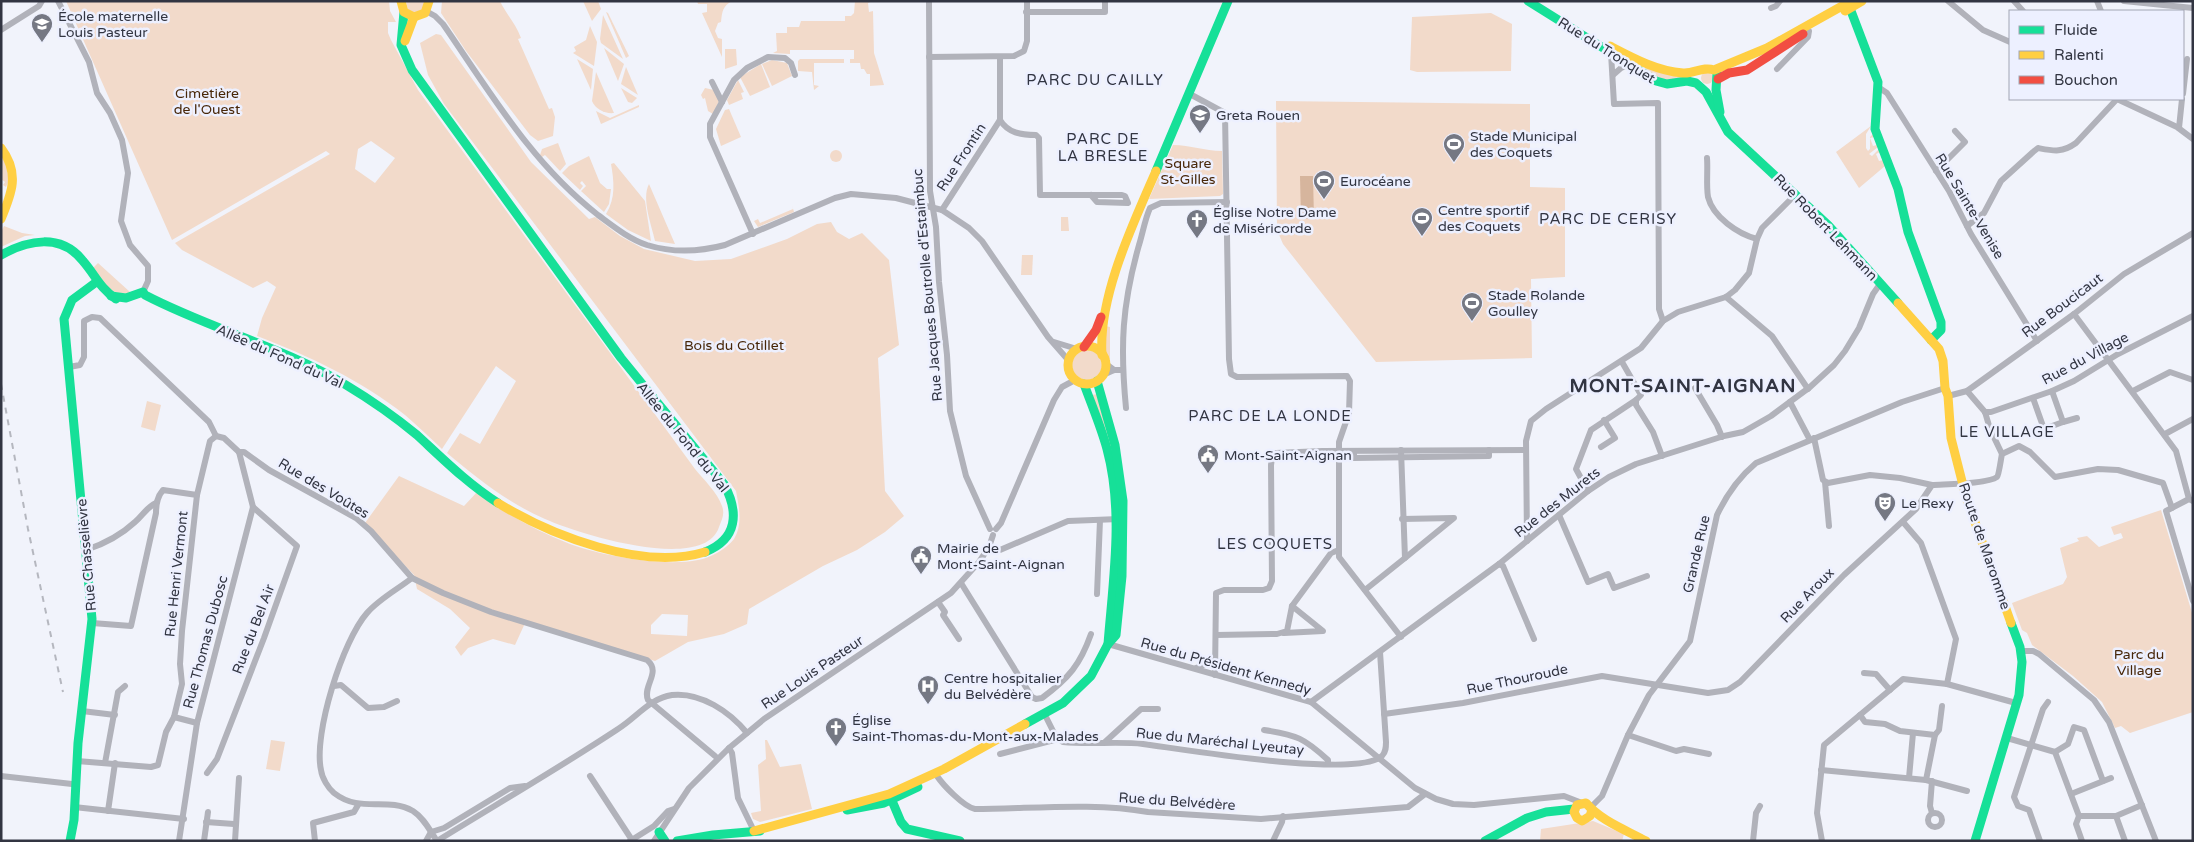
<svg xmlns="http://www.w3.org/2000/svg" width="2194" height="842" viewBox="0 0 2194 842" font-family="'Varela Round',sans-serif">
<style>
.green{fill:#f2daca;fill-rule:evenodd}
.water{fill:#d6b59d}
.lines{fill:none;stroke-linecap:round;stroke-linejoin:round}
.street{stroke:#b1b2ba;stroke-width:6}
.fast{stroke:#16e098;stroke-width:9}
.slow{stroke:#ffcf43;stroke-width:9}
.jam{stroke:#f24e42;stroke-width:9}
.rail{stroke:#b5b7bf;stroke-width:2;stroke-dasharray:6 6;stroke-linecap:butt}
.labels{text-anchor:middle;stroke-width:5;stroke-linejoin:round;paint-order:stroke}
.poi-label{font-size:14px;fill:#323542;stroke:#edf0ff;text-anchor:start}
.street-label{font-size:14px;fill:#323542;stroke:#edf0ff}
.park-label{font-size:14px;fill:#482709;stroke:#edf0ff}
.neighbourhood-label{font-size:15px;letter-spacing:1px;fill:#323542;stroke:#edf0ff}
.district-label{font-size:19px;font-weight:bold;letter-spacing:1px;fill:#323542;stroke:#edf0ff}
</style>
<rect width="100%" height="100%" fill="#f1f3fb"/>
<g class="green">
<path d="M66 1H389L390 11 396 22H388V33L391 40 418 90 695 469C704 480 717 492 722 506 725 514 722 519 719 527 704 574 576 533 545 519 508 503 478 479 447 453L460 433 480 444 516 381 496 366 442 449C430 438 418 426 405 415 361 380 309 356 257 336L262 318 276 287 267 281 253 288 182 250 175 243 330 154 326 151 172 240ZM371 141 395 158 375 183 355 169 358 149Z"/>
<path d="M406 1H426L425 8 417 14 408 10Z"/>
<path d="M442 1H500C506 14 516 24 521 38L518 39 549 109 552 108 555 117 553 136 538 141 530 135 466 51 441 13Z"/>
<path d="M583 1H598L601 9 592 21Z"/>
<path d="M697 1H732C723 6 722 11 721 22L718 23 715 31 718 38 722 39V57L702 13 707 12V4H698Z"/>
<path d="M855 1H873L868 3 869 12 873 11 874 53 884 85 870 86V74H867L864 69H861L860 63H850V59H854V50H790V54L773 53 777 51 776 33H787V27H799L801 21H845V16H851L854 13Z"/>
<path d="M606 12 608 13 629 56 626 58Z"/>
<path d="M1491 13 1512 24 1511 71 1417 72 1410 70 1412 17Z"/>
<path d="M603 15 623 59 601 43 600 39Z"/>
<path d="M590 26 597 42 594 66 573 53 576 51 574 47 586 40Z"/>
<path d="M436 34 441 35 531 162 589 219 595 217 620 236 644 249 695 261 731 259 787 239 817 224 831 222 837 232 849 239 862 233 889 260 899 345 878 358 885 491 904 516 885 532 857 550 823 566 749 609 747 624 724 634 688 642 655 661 526 621 515 645 493 639 468 648 461 656 455 647 470 628 450 609 417 589 414 575 365 523 399 476 464 506 477 492C506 514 536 531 570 544 603 556 664 567 698 560 711 558 726 549 734 539 743 524 739 507 736 491L444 104 428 75 420 43ZM662 614 688 615 687 636 651 634V625Z"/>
<path d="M604 48 624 64 618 81Z"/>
<path d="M725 49H736L737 65 725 69Z"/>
<path d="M577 59 593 69 591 90Z"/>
<path d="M800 59H844V63H814V85L819 86 814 90 812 72 798 71V61Z"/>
<path d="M772 60 787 63 792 76 772 86 762 64Z"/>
<path d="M1635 63 1683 75 1684 78 1664 81Z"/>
<path d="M761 64 770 87 750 96 740 77Z"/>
<path d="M626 67 638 95 621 84Z"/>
<path d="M596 72 614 113C605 114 595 109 592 101Z"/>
<circle cx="1707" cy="78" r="6"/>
<path d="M738 80 744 92 741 93 743 99 729 105 727 100Z"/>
<path d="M621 88 637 98 632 103 628 102Z"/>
<path d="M705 88 714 90 719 101 713 114 708 111 705 98 703 99 701 95Z"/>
<path d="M1276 101 1530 104V187L1565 188V277L1531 279 1532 358 1376 362 1283 244 1277 230Z"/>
<path d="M639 105V107L601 124 596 111 610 118Z"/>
<path d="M729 109 741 137 721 146 716 129 725 110Z"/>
<path d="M1871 126 1866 134V148L1868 151 1870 149V137L1873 134 1874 137 1870 138 1873 146 1877 145 1878 147 1869 154 1872 156 1879 149 1880 152 1876 154 1879 161 1883 160 1885 166 1859 188 1836 152Z"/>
<path d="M558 143 566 164 560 171 545 155 542 157 540 155 542 149Z"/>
<path d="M1173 145C1191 145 1204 151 1222 151L1223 194 1220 196 1149 199Z"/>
<circle cx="836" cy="156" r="6"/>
<path d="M1 154C8 164 13 176 6 187L3 185 5 182 1 179Z"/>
<path d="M589 156 600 183 607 189H611L609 204 604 212 581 191 586 186 582 181 580 183 583 186 580 190 562 173 569 166Z"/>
<path d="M614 163 645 201 651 241 628 230 606 214C616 198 614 181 611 164Z"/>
<path d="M649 184 675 244 655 241C652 226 641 199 649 184Z"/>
<path d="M792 205 794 212 758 227 754 221 758 219 760 223 793 209Z"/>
<path d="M1061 217H1068L1069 231H1061Z"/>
<path d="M4 226 22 233 35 235 25 236 1 247V232Z"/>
<path d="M1022 255H1033L1032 275H1021Z"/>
<path d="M98 263 130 292V293C110 297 102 282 93 268Z"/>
<path d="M1105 326 1110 327V359H1109L1103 348Z"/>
<circle cx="1087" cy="365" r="15"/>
<path d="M1097 394 1106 417 1116 470 1092 395Z"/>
<path d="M147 401 161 405 155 431 141 427Z"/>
<path d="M2161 510 2193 616V712L2130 733 2121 726 2115 728 2102 702 2073 676 2032 645 2027 633 2022 630 2012 603 2063 584 2067 577 2060 548 2079 541 2077 538 2087 536 2099 547 2123 538 2121 533 2114 535 2111 527Z"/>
<path d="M271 740 285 742 280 771 266 769Z"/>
<path d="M765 740H767L780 767 801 764 812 809 760 822 753 819 751 813 761 811 758 765 766 759Z"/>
<path d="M1593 821 1624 834 1622 841H1540L1541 829Z"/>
</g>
<path class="water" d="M1300 176H1313L1314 219H1301Z"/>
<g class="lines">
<g class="street">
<path d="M58 1 89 62 97 93 110 113 122 140 128 173 121 221 130 245 148 266V281L143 292"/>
<path d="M929 1 930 191 936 227 939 282 947 355 950 411 966 476 990 529"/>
<path d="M1948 1 1983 30 2010 42"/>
<path d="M2014 1 2023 11"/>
<path d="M2097 1 2101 11"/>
<path d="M2124 1 2193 8"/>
<path d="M1771 8 1776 6 1780 1"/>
<path d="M426 11 435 16 443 24C490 92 532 164 598 215 613 226 629 239 647 245 673 253 699 252 725 245L835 198 851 194 896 198 942 210 969 228 982 241 1048 337 1069 361"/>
<path d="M1026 12H1105V1"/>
<path d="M1 30 39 6 42 1"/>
<path d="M1611 53 1614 104 1658 103 1659 309 1663 321"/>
<path d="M929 57 1014 56 1024 51 1027 41V1"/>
<path d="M1777 69 1808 37 1809 31"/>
<path d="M1613 75 1621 68 1629 64"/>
<path d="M712 82 722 102"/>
<path d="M1878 87 1887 93 1949 191 1971 234 2037 341"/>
<path d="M1188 93 1225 113 1229 359 1231 374 1237 377 1347 376 1350 381 1349 413 1339 442V550L1331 553 1292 606 1287 631 1277 634 1216 635"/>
<path d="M2183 94 2187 59"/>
<path d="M2117 99 2177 127 2193 139"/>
<path d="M1000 120C1008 133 1021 135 1036 135L1039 138 1040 195H1122L1125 196 1128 203 1097 202 1091 195"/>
<path d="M2179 128 2182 99"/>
<path d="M1707 158C1708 170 1706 185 1708 197 1713 217 1738 234 1757 239"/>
<path d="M1936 171 1965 142 1955 131"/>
<path d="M942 210 1000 120V57"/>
<path d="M1967 226 1984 213 2001 181 2033 152 2038 148C2054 151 2062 153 2076 143L2117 99"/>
<path d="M753 234 710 137V124L734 80 747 68 768 57 785 58 791 63 795 75"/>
<path d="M1726 297 1772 336 1808 389"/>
<path d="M2074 314 2176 451 2189 499"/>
<path d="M1054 342 1077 349"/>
<path d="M1622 362 1641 395 1636 400V405L1653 432 1662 456"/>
<path d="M1106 364 1114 370"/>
<path d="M69 367 80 365 84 357V321L92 317 100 318 209 422 216 436"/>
<path d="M1103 375 1114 370H1122"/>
<path d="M1695 388 1717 425 1722 437"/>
<path d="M1967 391 1985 412"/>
<path d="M2133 391 2170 372 2193 380"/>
<path d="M1948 396 1967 391 2074 314 2124 274 2193 233"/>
<path d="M2033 398 2044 429 2063 422 2052 391"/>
<path d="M1790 402 1810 440"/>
<path d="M1126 408C1120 346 1122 305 1139 245 1143 232 1145 219 1150 208L1161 203 1227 202"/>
<path d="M1985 412H1991L2052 391 2074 381 2118 354 2193 316"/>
<path d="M1985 412 1990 429 2002 454"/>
<path d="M2063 422 2077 418"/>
<path d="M2165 434 2193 419"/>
<path d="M216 436 224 438 239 452H244L269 470 356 518 371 531 412 578 443 593 491 612 647 660C662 672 642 686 648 700L715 756"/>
<path d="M1814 438 1823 480 1828 483 1870 475 1900 478 1932 485"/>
<path d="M1601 447 1615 438 1604 420"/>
<path d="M1354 451V458L1489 456V450"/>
<path d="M1825 482 1829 526"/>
<path d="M1588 491 1576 469 1591 430 1636 400"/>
<path d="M2193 501 2189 499 2166 511 2193 601"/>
<path d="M1559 515 1588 582 1608 574 1614 588 1647 576"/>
<path d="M1402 519 1454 518 1405 558"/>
<path d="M1903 522 1921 543 1956 639 1947 684"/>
<path d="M996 529 1001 523 1054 400 1062 387 1075 380"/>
<path d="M1527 541 1526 441 1531 421 1546 409 1641 348 1663 321 1678 312 1726 297 1735 290 1749 273 1757 239 1762 228 1796 194"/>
<path d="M989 547 997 550H1000L1068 521 1119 519"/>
<path d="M86 550C104 544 121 535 135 522 143 515 147 507 156 503"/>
<path d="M1339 550V557L1401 637"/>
<path d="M1499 564 1503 566 1534 639"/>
<path d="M412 578C398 589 379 599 367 613 343 640 313 734 321 770 322 778 328 788 334 793 361 814 386 796 413 811 424 818 430 831 437 841"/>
<path d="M961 583 1032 697 1036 699 1042 698C1069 678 1080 665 1091 634"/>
<path d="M1365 590 1405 558 1401 450"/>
<path d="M1097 594 1100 520"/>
<path d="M938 602 945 612 943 615 959 639"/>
<path d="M92 623 131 626 156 513C156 504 157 497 163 490L197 495"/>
<path d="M1284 633 1323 631 1292 606"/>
<path d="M1108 644 1311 702 1415 788 1436 799 1453 804 1474 805 1564 796 1582 803"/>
<path d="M2021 651H2033L2039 654 2094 700 2109 722 2156 841"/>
<path d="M1196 668 1216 660"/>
<path d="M1864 673 1876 674 1890 690"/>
<path d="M1215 675 1216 593 1224 590H1263L1269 588 1272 581 1271 465 1272 458 1276 453 1322 451 1526 450"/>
<path d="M334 686 341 685 368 708 384 707 397 701"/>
<path d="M1311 702 1499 564 1588 491 1609 477 1636 464 1724 436 1743 432 1771 416 1810 387 1834 365 1845 351 1859 328 1873 294 1880 284"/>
<path d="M82 711 115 715"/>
<path d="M1384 714 1463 703 1602 676 1708 693 1728 690 1740 682 1844 575 1916 509 1932 485C1945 484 1988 484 1997 477 1999 475 2001 458 2002 454L2019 446 2030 452 2055 477 2098 469 2118 470 2163 483 2172 508"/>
<path d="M1045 715 1056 737 1063 742C1089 745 1117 741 1143 744 1182 749 1357 779 1382 756 1386 752 1386 747 1386 742L1380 652"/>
<path d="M1860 715 1865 722 1885 724 1900 731 1935 735 1939 730 1942 706"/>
<path d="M174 717 182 684 180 664 182 631 197 495 210 441 216 436"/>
<path d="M1264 730C1297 735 1304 738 1328 760V764"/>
<path d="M1628 735 1676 751 1684 749 1709 754"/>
<path d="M2007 738 2055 752 2079 816H2116L2142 805"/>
<path d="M1105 742 1141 709H1158"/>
<path d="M729 748 732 753 738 798 754 831"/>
<path d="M2055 752 2068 744 2074 727 2084 730 2103 781"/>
<path d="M1000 754 1058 739"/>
<path d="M77 761 151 767 158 765 166 732 174 717 197 723"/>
<path d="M105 763 118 692 125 686"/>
<path d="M1821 770 1926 780 1967 791"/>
<path d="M207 773 217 759 264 638 297 546 253 507"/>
<path d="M1 776 72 784"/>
<path d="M590 776 632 840"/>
<path d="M937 776C943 785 964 807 975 809 1030 809 1093 802 1148 812L1261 819 1408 807 1425 794"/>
<path d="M1909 778 1913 733"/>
<path d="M1926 780 1935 735"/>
<path d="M1932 781 1930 806 1932 813"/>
<path d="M2071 794 2111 778"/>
<path d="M74 807 184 819"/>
<path d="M1591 807 1602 796 1628 735 1649 695 1690 641 1717 515C1727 494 1738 478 1756 463L1902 402 1945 388"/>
<path d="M108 811 115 763"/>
<circle cx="1935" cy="820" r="7"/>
<path d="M2079 816 2076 824 2082 841"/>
<path d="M2116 816 2125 841"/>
<path d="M206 822 234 824"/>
<path d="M431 832 444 828 510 788 525 786"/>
<path d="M179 841 197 723 253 507 239 452"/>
<path d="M204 841 208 812"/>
<path d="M235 841 239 778"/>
<path d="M315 841 313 823 354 812 358 805"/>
<path d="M426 841 431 832"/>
<path d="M437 841C497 804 559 768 618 729 636 718 650 698 672 695 701 692 730 712 747 733"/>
<path d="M630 841 654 826 668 811 674 809"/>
<path d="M654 841 689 788 729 748 764 719 951 593 979 562 989 547 993 535"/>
<path d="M1273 841 1282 822 1283 816"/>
<path d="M1753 841 1756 813 1760 806"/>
<path d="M1822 841 1817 813 1824 745 1903 679 1947 684 2016 703"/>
<path d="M2040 841 2029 810 2018 806 2014 797 2043 709 2048 702"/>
</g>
<g class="fast">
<path d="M1528 1 1656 81 1667 84 1687 81 1696 83 1706 92 1728 132 1828 225 1898 303"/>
<path d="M1848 3 1878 82 1875 129 1898 189 1908 232 1941 322V330L1931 340"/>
<path d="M404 12 401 45 412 70 621 358 724 484C739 512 738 539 705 552"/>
<path d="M1717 73 1716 90 1720 112"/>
<path d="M1156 171 1228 1"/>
<path d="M1 255C28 240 61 233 83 261 96 276 99 287 116 299"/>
<path d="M111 296 126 298 143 292 145 295C210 329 283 347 346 385 371 400 394 416 417 435 443 459 468 484 498 503"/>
<path d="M1084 384C1092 406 1101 427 1107 449 1124 512 1113 580 1108 644"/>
<path d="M1025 724 1063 703 1091 676 1108 644 1116 635 1122 576 1123 501 1115 445 1097 381"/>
<path d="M890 796 901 822 907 829 960 841"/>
<path d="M847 810 884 803 918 787"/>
<path d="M659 832 665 841"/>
<path d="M70 841 74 820 78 743 92 619 64 319 72 300 95 283"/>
<path d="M677 841 713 835 760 831"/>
<path d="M1485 841 1527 818 1546 812 1574 809"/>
<path d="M1975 841 2019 695 2022 662 2020 647 2011 623"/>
</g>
<g class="slow">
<path d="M401 1 404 12 414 17 425 13 429 1"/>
<path d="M1845 11 1862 1"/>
<path d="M405 41 414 17"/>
<path d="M1610 46C1633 58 1657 71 1683 73 1694 74 1703 66 1714 70L1767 48 1851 1"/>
<path d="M1 148C20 173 12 193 1 219"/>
<path d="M1898 303 1939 349 1943 361 1945 388 1948 396 1951 438 1966 497 2011 623"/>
<circle cx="1087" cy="365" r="19"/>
<path d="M1102 355C1098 297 1133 224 1156 171"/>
<path d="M498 503C552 536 642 571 705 552"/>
<path d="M1592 810 1590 816 1582 821 1577 818 1574 812 1577 805 1586 803C1601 821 1626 830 1646 841"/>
<path d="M754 831 889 794 944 769 1025 724"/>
</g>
<g class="jam">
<path d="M1718 79 1729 73 1747 70 1803 34"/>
<path d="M1084 347 1096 330 1101 317"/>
</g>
<path class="rail" d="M1 384 28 529 63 692"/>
</g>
<defs>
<g id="school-pin" transform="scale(1.125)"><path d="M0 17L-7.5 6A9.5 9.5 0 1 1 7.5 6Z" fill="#757883" stroke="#edf0ff"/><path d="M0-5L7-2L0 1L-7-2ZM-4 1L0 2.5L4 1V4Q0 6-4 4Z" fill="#fff"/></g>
<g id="university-pin" transform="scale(1.125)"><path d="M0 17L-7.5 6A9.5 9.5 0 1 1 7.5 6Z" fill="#757883" stroke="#edf0ff"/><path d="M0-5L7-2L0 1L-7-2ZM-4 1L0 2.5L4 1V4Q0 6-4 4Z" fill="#fff"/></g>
<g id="stadium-pin" transform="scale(1.125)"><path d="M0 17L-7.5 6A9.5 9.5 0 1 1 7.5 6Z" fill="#757883" stroke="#edf0ff"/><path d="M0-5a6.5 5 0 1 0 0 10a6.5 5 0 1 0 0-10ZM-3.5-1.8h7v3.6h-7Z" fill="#fff"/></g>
<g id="church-pin" transform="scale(1.125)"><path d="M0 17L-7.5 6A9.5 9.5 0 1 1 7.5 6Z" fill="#757883" stroke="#edf0ff"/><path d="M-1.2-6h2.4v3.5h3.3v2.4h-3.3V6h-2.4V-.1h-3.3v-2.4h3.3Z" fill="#fff"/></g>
<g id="civic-pin" transform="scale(1.125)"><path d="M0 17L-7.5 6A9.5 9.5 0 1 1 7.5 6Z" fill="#757883" stroke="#edf0ff"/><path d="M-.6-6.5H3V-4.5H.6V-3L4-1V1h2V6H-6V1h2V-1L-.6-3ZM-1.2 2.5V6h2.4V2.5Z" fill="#fff"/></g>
<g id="theatre-pin" transform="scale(1.125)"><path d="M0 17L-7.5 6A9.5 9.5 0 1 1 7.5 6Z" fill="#757883" stroke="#edf0ff"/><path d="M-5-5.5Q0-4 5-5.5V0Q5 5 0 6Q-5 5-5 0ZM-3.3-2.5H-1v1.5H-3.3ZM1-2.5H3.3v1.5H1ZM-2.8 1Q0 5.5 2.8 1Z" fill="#fff"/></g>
<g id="hospital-pin" transform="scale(1.125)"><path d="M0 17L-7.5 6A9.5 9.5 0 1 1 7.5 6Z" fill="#757883" stroke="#edf0ff"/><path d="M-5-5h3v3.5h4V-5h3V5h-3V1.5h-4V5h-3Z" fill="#fff"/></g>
</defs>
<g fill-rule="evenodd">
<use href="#school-pin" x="42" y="24"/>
<use href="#university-pin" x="1200" y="115"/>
<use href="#stadium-pin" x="1454" y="144"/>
<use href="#stadium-pin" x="1324" y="181"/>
<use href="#stadium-pin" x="1422" y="218"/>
<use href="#church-pin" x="1197" y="220"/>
<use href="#stadium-pin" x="1472" y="303"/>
<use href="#civic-pin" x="1208" y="455"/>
<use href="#theatre-pin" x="1885" y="503"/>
<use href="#civic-pin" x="921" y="556"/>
<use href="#hospital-pin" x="928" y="686"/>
<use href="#church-pin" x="836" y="728"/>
</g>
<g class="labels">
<g class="poi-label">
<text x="58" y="21">École maternelle<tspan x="58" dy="16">Louis Pasteur</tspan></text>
<text x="1216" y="120">Greta Rouen</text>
<text x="1470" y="141">Stade Municipal<tspan x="1470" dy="16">des Coquets</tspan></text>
<text x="1340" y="186">Eurocéane</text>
<text x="1438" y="215">Centre sportif<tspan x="1438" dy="16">des Coquets</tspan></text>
<text x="1213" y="217">Église Notre Dame<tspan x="1213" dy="16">de Miséricorde</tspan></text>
<text x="1488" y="300">Stade Rolande<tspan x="1488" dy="16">Goulley</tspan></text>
<text x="1224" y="460">Mont-Saint-Aignan</text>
<text x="1901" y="508">Le Rexy</text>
<text x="937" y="553">Mairie de<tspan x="937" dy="16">Mont-Saint-Aignan</tspan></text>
<text x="944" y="683">Centre hospitalier<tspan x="944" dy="16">du Belvédère</tspan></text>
<text x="852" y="725">Église<tspan x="852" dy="16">Saint-Thomas-du-Mont-aux-Malades</tspan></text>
</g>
<g class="street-label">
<text transform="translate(1607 50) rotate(32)" y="5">Rue du Tronquet</text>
<text transform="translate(961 157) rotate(-57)" y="5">Rue Frontin</text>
<text transform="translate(1970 206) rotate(59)" y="5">Rue Sainte-Venise</text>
<text transform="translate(1826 227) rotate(46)" y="5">Rue Robert Lehmann</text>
<text transform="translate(927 285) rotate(-95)" y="5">Rue Jacques Boutrolle d'Estaimbuc</text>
<text transform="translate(2062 305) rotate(-37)" y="5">Rue Boucicaut</text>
<text transform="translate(280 356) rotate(24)" y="5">Allée du Fond du Val</text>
<text transform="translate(2085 358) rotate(-28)" y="5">Rue du Village</text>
<text transform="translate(683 437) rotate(51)" y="5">Allée du Fond du Val</text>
<text transform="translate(324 488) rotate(31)" y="5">Rue des Voûtes</text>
<text transform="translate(1557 502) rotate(-38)" y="5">Rue des Murets</text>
<text transform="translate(1985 546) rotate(71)" y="5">Route de Maromme</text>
<text transform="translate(1696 554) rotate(-77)" y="5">Grande Rue</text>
<text transform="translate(86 555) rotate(-95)" y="5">Rue Chasselièvre</text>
<text transform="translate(176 574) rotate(-84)" y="5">Rue Henri Vermont</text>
<text transform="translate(1807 595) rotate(-46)" y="5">Rue Aroux</text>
<text transform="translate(253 629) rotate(-69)" y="5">Rue du Bel Air</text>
<text transform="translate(205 642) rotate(-75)" y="5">Rue Thomas Dubosc</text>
<text transform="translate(1226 666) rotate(16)" y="5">Rue du Président Kennedy</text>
<text transform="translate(812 672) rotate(-34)" y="5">Rue Louis Pasteur</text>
<text transform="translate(1517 679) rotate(-12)" y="5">Rue Thouroude</text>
<text transform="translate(1220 741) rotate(6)" y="5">Rue du Maréchal Lyeutay</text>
<text transform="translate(1177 801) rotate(4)" y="5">Rue du Belvédère</text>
</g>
<g class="park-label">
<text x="207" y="98">Cimetière<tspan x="207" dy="16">de l'Ouest</tspan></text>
<text x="1188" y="168">Square<tspan x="1188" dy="16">St-Gilles</tspan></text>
<text x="734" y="350">Bois du Cotillet</text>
<text x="2139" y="659">Parc du<tspan x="2139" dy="16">Village</tspan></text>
</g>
<g class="neighbourhood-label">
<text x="1095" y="85">PARC DU CAILLY</text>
<text x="1103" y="144">PARC DE<tspan x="1103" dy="17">LA BRESLE</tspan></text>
<text x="1608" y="224">PARC DE CERISY</text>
<text x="1270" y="421">PARC DE LA LONDE</text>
<text x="2007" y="437">LE VILLAGE</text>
<text x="1275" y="549">LES COQUETS</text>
</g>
<g class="district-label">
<text x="1683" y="392">MONT-SAINT-AIGNAN</text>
</g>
</g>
<rect width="2194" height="842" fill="none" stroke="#323542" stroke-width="5"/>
<rect x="2009" y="10" width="175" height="90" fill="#edf0ff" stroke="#a2a5b3"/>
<rect x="2019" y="26" width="25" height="8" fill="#16e098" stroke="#a2a5b3"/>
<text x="2054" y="35" font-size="15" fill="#323542">Fluide</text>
<rect x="2019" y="51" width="25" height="8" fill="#ffcf43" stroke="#a2a5b3"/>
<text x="2054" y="60" font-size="15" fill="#323542">Ralenti</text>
<rect x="2019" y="76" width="25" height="8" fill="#f24e42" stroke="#a2a5b3"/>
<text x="2054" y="85" font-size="15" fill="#323542">Bouchon</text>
</svg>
